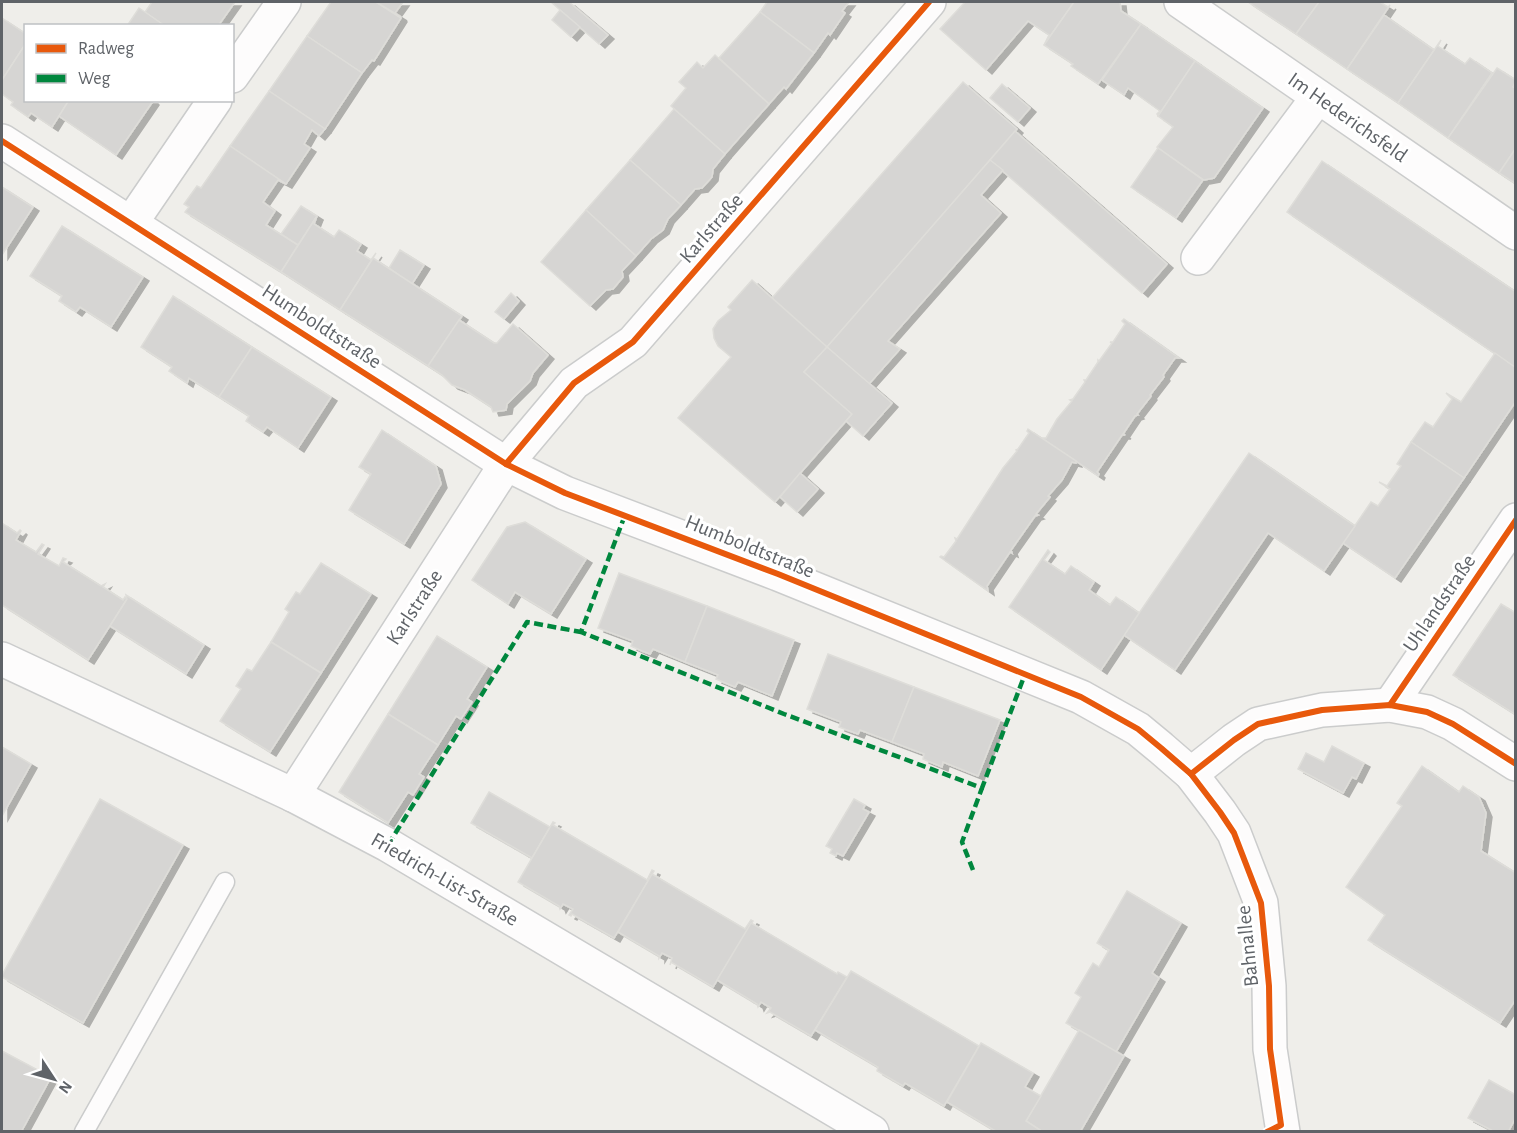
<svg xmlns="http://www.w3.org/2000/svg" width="1517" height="1133" viewBox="0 0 1517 1133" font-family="'Alegreya Sans',sans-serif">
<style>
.building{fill:#d6d5d3;stroke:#deddd9;stroke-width:1.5;filter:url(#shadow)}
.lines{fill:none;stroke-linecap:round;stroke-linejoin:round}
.service-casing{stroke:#cbcccc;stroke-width:21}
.minor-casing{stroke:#cbcccc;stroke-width:36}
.tertiary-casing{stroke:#cbcccc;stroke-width:36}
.service{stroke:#fdfcfc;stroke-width:18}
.minor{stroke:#fdfcfc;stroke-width:33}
.tertiary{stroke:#fdfcfc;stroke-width:33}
.quiet{stroke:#00873e;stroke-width:4.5;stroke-dasharray:9 4.5;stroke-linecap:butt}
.cycleway-casing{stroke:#fff;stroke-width:10}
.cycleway{stroke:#e8590c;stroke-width:6}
.labels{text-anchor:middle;stroke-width:6;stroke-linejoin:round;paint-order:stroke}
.street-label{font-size:21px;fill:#5f6368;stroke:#fff}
</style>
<defs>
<filter id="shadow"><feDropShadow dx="6" dy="4" stdDeviation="0" flood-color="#0004"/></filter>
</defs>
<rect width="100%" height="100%" fill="#efeeea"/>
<g class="building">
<path d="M152 2H235L218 26H165L145 12Z"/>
<path d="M331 2H376L401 18 374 61 372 60 362 73 307 36Z"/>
<path d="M376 2H403L395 13 401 17Z"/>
<path d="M551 2H569L608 35 599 44Z"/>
<path d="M767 2H849L842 11 845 13 830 35 828 33 814 53 760 12Z"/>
<path d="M965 2H1074L1044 45 1049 35 1028 21 986 70 940 29Z"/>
<path d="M1074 2H1120L1121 11 1141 24 1098 84 1071 66 1073 64 1044 45Z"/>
<path d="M1248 2H1319L1296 34Z"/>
<path d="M1319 2H1380L1388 7 1390 5 1347 69 1296 34Z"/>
<path d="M139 8 145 12 165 26H127Z"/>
<path d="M560 10 580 27 571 37 552 20Z"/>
<path d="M760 12 814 53 786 89 784 87 769 104 719 58Z"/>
<path d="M1384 15 1434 50 1398 103 1347 69Z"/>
<path d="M2 18 26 34V43L2 80Z"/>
<path d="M1141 24 1195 61 1158 116 1157 114 1160 111 1128 88 1124 95 1102 80Z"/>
<path d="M307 36 362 73 325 129 269 91Z"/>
<path d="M1441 40 1438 46 1465 64 1470 58 1492 73 1448 138 1398 103Z"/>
<path d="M26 43V100H69L52 127 31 113 28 117 11 105 13 102 2 94V80Z"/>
<path d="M715 55 769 104 725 154 671 106 686 88 679 82 697 62 703 68Z"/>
<path d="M1195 61 1263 108 1214 178 1204 180 1157 147 1173 127 1158 116Z"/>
<path d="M1497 68 1516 80 1513 87 1516 89V148L1499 173 1448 138Z"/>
<path d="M963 82 1017 129 827 347 772 298Z"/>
<path d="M1002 84 1030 108 1018 122 990 98Z"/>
<path d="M269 91 325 129 319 136 312 130 304 144 310 148 286 184 230 146Z"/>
<path d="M69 100H152L153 101 116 155 59 116Z"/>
<path d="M674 109 725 154 713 169 712 177 702 188 695 189 681 205 630 160Z"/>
<path d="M1015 131 1167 264 1142 293 990 160Z"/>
<path d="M230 146 286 184 278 180 263 202 275 211 266 225 298 245 281 272 185 212 189 207 184 204 197 186 201 188Z"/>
<path d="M1158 148 1203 180 1176 218 1131 187Z"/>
<path d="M1516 148V184L1499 173Z"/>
<path d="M630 160 681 205 668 219 663 230 651 239 636 256 586 210Z"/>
<path d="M990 160 1003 170 981 195 1001 213 888 341 900 349 869 384 827 347Z"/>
<path d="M1322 161 1516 292V368L1287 212Z"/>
<path d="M2 187 33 207 2 255Z"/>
<path d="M301 206 317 216 298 245 281 234Z"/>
<path d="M586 210 636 256 622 271 623 277 613 289 606 290 590 306 541 262Z"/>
<path d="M317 216 314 224 334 237 339 230 361 244 357 251 371 260 376 253 340 310 281 272Z"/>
<path d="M62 226 143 277 111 327 80 307 76 312 67 306 59 301 62 296 30 276Z"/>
<path d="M400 250 424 265 412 284 389 268Z"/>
<path d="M373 258 462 316 428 366 340 310Z"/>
<path d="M752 280 827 347 804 372 852 414 775 502 678 418 731 357 718 346 714 338 713 329 718 321 731 310 728 307Z"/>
<path d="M511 293 519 301 504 319 495 312Z"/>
<path d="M173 296 252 347 219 397 189 378 187 383 169 371 172 367 141 347Z"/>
<path d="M1124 319 1179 358H1175L1163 375 1164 377 1150 395 1151 396 1137 414 1138 415 1135 416 1123 434 1125 435H1122L1097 472 1099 474 1098 476 1042 438H1046L1057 419 1072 401 1070 400 1073 399 1085 382 1084 380H1086L1098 362V360L1099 361 1112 343 1110 342H1113L1125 324 1122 321Z"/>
<path d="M459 320 494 343H497L513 324 548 355 533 373 530 381 507 404 506 410 493 412 491 407 465 390 452 385 442 375 428 366Z"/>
<path d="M252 347 331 397 298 448 267 427 263 432 246 421 249 416 219 397Z"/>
<path d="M827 347 892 403 863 436 846 421 852 414 804 372Z"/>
<path d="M1495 353 1516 368V401L1464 478 1411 442 1425 422 1433 427 1452 399 1446 393 1461 402Z"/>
<path d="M1028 429 1076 461V463L1072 462 1062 480 1048 496 1050 497 1036 514 1038 515 1035 516 1011 550 1012 553 1010 552 987 586 988 591 940 557 941 556 944 557 956 541 955 538 957 539 1003 468 1017 451 1016 450 1018 449 1029 433 1027 431Z"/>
<path d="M382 430 436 466 441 484 404 544 349 510 371 474 359 467Z"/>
<path d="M1411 442 1464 478 1395 578 1343 543 1371 502 1378 506 1390 489 1379 482 1387 486 1401 466 1397 464Z"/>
<path d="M1249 453 1355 526 1324 571 1268 533 1175 670 1124 635Z"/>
<path d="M800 473 818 489 797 512 780 497Z"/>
<path d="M525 522 586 559 551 614 515 592 508 604 472 580 507 527Z"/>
<path d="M2 523 17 533 20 530 21 531 16 540 36 552 42 544 44 545 38 554 59 566 63 558 66 559 63 562 101 586 105 584 103 587 123 600 125 597 127 599 88 660 2 605Z"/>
<path d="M1048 550 1050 552 1044 560 1065 574 1071 566 1094 582 1089 590 1110 605 1116 597 1139 613 1101 670 1009 607Z"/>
<path d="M321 563 371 594 321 673 271 642 289 612 285 609 296 592 300 594Z"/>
<path d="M619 573 707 606 685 662 653 649 650 654 642 651 631 646 633 641 598 628Z"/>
<path d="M126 595 204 645 186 674 110 626 127 599Z"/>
<path d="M1501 604 1516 613V715L1453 675Z"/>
<path d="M707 606 794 640 772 696 738 682 735 687 716 679 718 675 685 662Z"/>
<path d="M437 636 487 667 467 699 472 702 461 719 456 716 438 745 388 714Z"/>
<path d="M271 642 321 673 270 752 220 721 241 689 236 686 247 669 252 671Z"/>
<path d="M828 654 914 687 892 742 860 730 858 734 839 727 841 722 807 709Z"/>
<path d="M914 687 1000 720 978 776 943 762 942 767 923 759 924 754 892 742Z"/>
<path d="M388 714 438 745 419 774 424 777 413 795 408 792 388 823 339 792Z"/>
<path d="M1332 746 1364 763 1356 779 1352 777 1343 793 1298 769 1306 753 1324 762Z"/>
<path d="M2 747 31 764 2 816Z"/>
<path d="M1422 766 1459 792 1463 786 1479 797 1486 813 1481 851 1516 873V999L1500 1023 1368 940 1385 915 1346 887 1402 806 1397 803Z"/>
<path d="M489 792 550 827 532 858 471 823Z"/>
<path d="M100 799 183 845 83 1023 2 977V975Z"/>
<path d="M854 799 865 805 863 809 869 812 843 856 837 853 836 856 830 853 832 849 826 846Z"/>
<path d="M553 822 555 823 553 825 647 880 652 870 654 871 614 938 572 914 571 916 569 915 573 909 563 904 560 909 559 906 518 882Z"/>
<path d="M652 874 745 929 751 920 753 921 713 987 671 962 670 965 672 958 662 953 659 958V956L618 932Z"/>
<path d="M1127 891 1181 923 1152 973 1159 978 1116 1052 1066 1023 1081 997 1075 993 1093 963 1099 967 1109 950 1097 943Z"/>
<path d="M751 923 837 974 838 972 847 977 811 1036 770 1012 767 1013 771 1008 761 1002 758 1007 757 1004 717 980Z"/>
<path d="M851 971 979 1046 944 1106 905 1083 903 1086 877 1071 878 1067 815 1030Z"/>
<path d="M1079 1030 1124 1056 1080 1132H1043L1026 1121Z"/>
<path d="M981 1043 1033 1073 1025 1087 1041 1096 1026 1121 1043 1132H997L947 1102Z"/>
<path d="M2 1051 51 1077 21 1132H2Z"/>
<path d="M1489 1080 1516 1095V1117L1508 1132H1495L1468 1118Z"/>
</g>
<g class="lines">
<g class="service-casing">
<path id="service" d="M84 1132 225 882"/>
</g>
<g class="minor-casing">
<g id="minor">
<path d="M1181 2 1516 233"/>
<path d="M232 76 284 2"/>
<path d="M131 223 215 100"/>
<path d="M1198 258 1318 97"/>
<path d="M2 659 293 795 388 845 872 1132"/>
<path d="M1390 705 1516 520"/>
<path d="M293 795 506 464 574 383 633 342 929 2"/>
</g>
</g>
<g class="tertiary-casing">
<g id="tertiary">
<path d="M2 141 506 464 565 493 778 574 1081 697 1138 729 1161 748 1191 774 1220 812 1234 833 1261 903 1269 986 1270 1049 1283 1132"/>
<path d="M1191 774 1234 740 1258 724 1322 710 1390 705 1427 712 1453 724 1516 764"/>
</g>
</g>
<use href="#service" class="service"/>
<use href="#minor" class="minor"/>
<use href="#tertiary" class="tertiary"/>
<g class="quiet">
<path d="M625 515 581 632 784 714 982 788 1025 674"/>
<path d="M388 845 527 622 581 632"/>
<path d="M973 870 962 842 982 788"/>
</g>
<g class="cycleway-casing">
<g id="cycleway">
<path d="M2 141 506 464 565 493 778 574 1081 697 1138 729 1161 748 1191 774 1220 812 1234 833 1261 903 1269 986 1270 1049 1281 1125 1267 1132"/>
<path d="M506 464 574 383 633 342 929 2"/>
<path d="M1390 705 1516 520"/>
<path d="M1191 774 1234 740 1258 724 1322 710 1390 705 1427 712 1453 724 1516 764"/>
</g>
</g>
<use href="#cycleway" class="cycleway"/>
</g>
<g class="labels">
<g class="street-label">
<text transform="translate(1348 117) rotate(35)" y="7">Im Hederichsfeld</text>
<text transform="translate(711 228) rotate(-49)" y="7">Karlstraße</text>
<text transform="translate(322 326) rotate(33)" y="7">Humboldtstraße</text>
<text transform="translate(750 546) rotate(22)" y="7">Humboldtstraße</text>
<text transform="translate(1439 603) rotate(-56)" y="7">Uhlandstraße</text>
<text transform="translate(414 607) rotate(-57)" y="7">Karlstraße</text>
<text transform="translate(445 879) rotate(30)" y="7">Friedrich-List-Straße</text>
<text transform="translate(1247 946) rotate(-96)" y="7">Bahnallee</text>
</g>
</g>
<rect width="1517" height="1133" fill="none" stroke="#5f6368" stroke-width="6"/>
<rect x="24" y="24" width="210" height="78" fill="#ffffff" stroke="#bfc1c3" stroke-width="1.5"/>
<rect x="36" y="44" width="30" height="9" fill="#e8590c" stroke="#bfc1c3" stroke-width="1.5"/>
<text x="78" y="54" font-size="18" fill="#5f6368">Radweg</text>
<rect x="36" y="74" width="30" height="9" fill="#00873e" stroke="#bfc1c3" stroke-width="1.5"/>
<text x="78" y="84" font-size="18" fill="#5f6368">Weg</text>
<g transform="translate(54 1079) rotate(126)" stroke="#ffffff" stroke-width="4.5" paint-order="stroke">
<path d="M0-4.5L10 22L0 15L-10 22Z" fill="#5f6368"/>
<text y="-9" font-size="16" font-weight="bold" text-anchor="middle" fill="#5f6368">N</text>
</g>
</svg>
